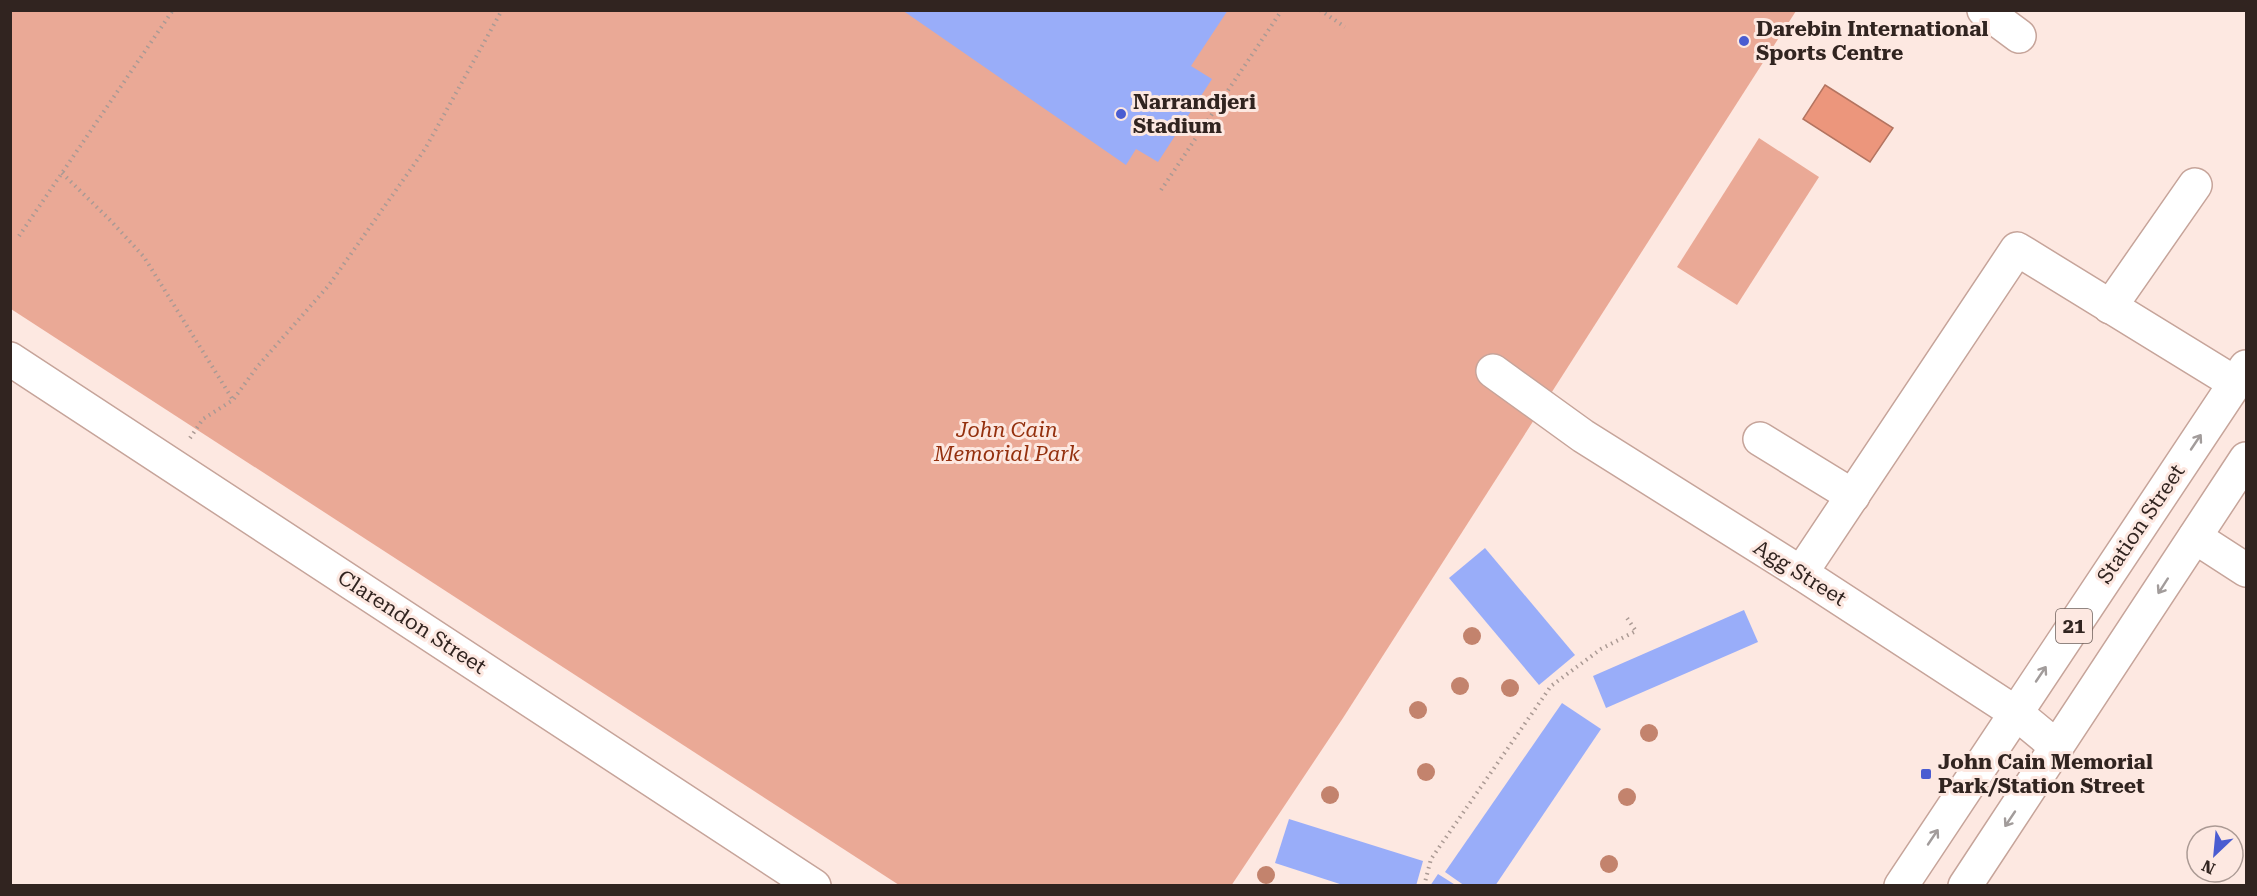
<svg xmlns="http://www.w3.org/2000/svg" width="2257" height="896" viewBox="0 0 2257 896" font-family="'Roboto Serif',serif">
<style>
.green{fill:#eaa996}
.water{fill:#ec967c;stroke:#b47460;stroke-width:1.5}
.building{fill:#99adf9}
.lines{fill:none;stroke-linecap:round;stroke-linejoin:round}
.minor-casing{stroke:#c6a49a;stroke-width:36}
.major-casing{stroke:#c6a49a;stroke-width:36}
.path{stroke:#ab9a94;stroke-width:4;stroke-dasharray:1.5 4.5;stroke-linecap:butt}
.minor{stroke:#fff;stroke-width:33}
.major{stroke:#fff;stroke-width:33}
.tree{fill:#c3836d}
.oneway{stroke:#a29c9b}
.poi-dot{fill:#4a5cd1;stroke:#fde8e1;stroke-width:2}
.labels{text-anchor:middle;stroke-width:6;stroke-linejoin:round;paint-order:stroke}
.shield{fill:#fde8e1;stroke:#6e5f5a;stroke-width:1.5}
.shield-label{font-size:20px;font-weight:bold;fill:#312420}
.poi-label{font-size:21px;font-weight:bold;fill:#312420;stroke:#fde8e1;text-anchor:start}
.park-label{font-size:21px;font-style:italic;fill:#94300e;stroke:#fde8e1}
.street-label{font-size:21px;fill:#312420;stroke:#fde8e1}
</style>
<rect width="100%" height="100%" fill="#fde8e1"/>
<g class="green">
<path d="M10 11H1796L1343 718 1231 886 899 885 11 309Z"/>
<path d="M1759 138 1819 177 1737 305 1677 267Z"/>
</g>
<path class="water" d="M1825 85 1893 128 1870 162 1803 119Z"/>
<g class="building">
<path d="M902 10H1228L1191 66 1212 79 1158 162 1136 149 1126 165Z"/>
<path d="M1485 548 1575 655 1539 685 1449 578Z"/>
<path d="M1744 610 1758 642 1606 708 1593 676Z"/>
<path d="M1562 703 1601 729 1495 886H1465L1445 872Z"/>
<path d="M1289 819 1423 861 1416 886H1346L1275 863Z"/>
<path d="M1438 874 1457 886H1430Z"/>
</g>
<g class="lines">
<g class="minor-casing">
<g id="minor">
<path d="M1984 10 2019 36"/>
<path d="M2110 307 2195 185"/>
<path d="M10 359 814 886"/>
<path d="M1493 371 1583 436 1801 573 2016 713"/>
<path d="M1760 439 1853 496"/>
<path d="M2195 537 2246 570"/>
<path d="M1801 573 2017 249 2235 383"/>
</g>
</g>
<g class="major-casing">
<g id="major">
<path d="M2016 713 2057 747"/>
<path d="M1901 886 2246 367"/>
<path d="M1965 886 2246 459"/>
</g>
</g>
<g class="path">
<path d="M1320 10 1345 27"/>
<path d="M62 173 111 221 144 257 233 400"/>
<path d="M1161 190 1282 10"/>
<path d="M19 236 173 10"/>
<path d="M190 438 203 419 233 400 257 367 329 285 425 149 502 10"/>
<path d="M1424 886 1431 859 1551 686 1601 649 1636 631 1627 618"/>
</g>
<use href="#minor" class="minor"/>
<use href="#major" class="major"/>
</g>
<g class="tree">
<circle cx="1472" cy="636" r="9"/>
<circle cx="1460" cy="686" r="9"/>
<circle cx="1510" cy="688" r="9"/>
<circle cx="1418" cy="710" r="9"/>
<circle cx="1649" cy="733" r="9"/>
<circle cx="1426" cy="772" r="9"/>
<circle cx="1330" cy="795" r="9"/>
<circle cx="1627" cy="797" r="9"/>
<circle cx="1609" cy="864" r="9"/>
<circle cx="1266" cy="875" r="9"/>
</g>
<defs><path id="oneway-shaft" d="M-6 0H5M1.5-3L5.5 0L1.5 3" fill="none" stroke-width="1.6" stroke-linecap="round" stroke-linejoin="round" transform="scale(1.5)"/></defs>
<g class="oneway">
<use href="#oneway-shaft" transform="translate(2196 442) rotate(-56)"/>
<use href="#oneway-shaft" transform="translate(2163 586) rotate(123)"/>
<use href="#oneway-shaft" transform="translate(2041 674) rotate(-56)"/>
<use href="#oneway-shaft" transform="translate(2010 819) rotate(124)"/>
<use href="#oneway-shaft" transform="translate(1933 837) rotate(-56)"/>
</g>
<g class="poi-dot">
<circle cx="1744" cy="41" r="6"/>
<circle cx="1121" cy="114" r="6"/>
<rect x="1920" y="768" width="12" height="12" rx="3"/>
</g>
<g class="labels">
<rect class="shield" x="2056" y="609" width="36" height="34" rx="4.5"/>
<g class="shield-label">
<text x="2074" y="633">21</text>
</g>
<g class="poi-label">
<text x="1756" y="36">Darebin International<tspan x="1756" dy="24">Sports Centre</tspan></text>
<text x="1133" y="109">Narrandjeri<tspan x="1133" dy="24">Stadium</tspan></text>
<text x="1938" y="769">John Cain Memorial<tspan x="1938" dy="24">Park/Station Street</tspan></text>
</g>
<g class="park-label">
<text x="1007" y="437">John Cain<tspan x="1007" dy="24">Memorial Park</tspan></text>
</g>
<g class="street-label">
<text transform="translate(2141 524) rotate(-56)" y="7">Station Street</text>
<text transform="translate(1800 573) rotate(32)" y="7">Agg Street</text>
<text transform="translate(412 622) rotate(33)" y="7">Clarendon Street</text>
</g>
</g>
<rect width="2257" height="896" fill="none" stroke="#312420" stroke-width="24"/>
<g transform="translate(2215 854) rotate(206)"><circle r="28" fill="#fde8e1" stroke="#ab9a94" stroke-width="1.5"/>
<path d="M0-4.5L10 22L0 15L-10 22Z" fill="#4a5cd1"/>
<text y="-9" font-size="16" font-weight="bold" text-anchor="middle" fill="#312420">N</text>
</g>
</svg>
